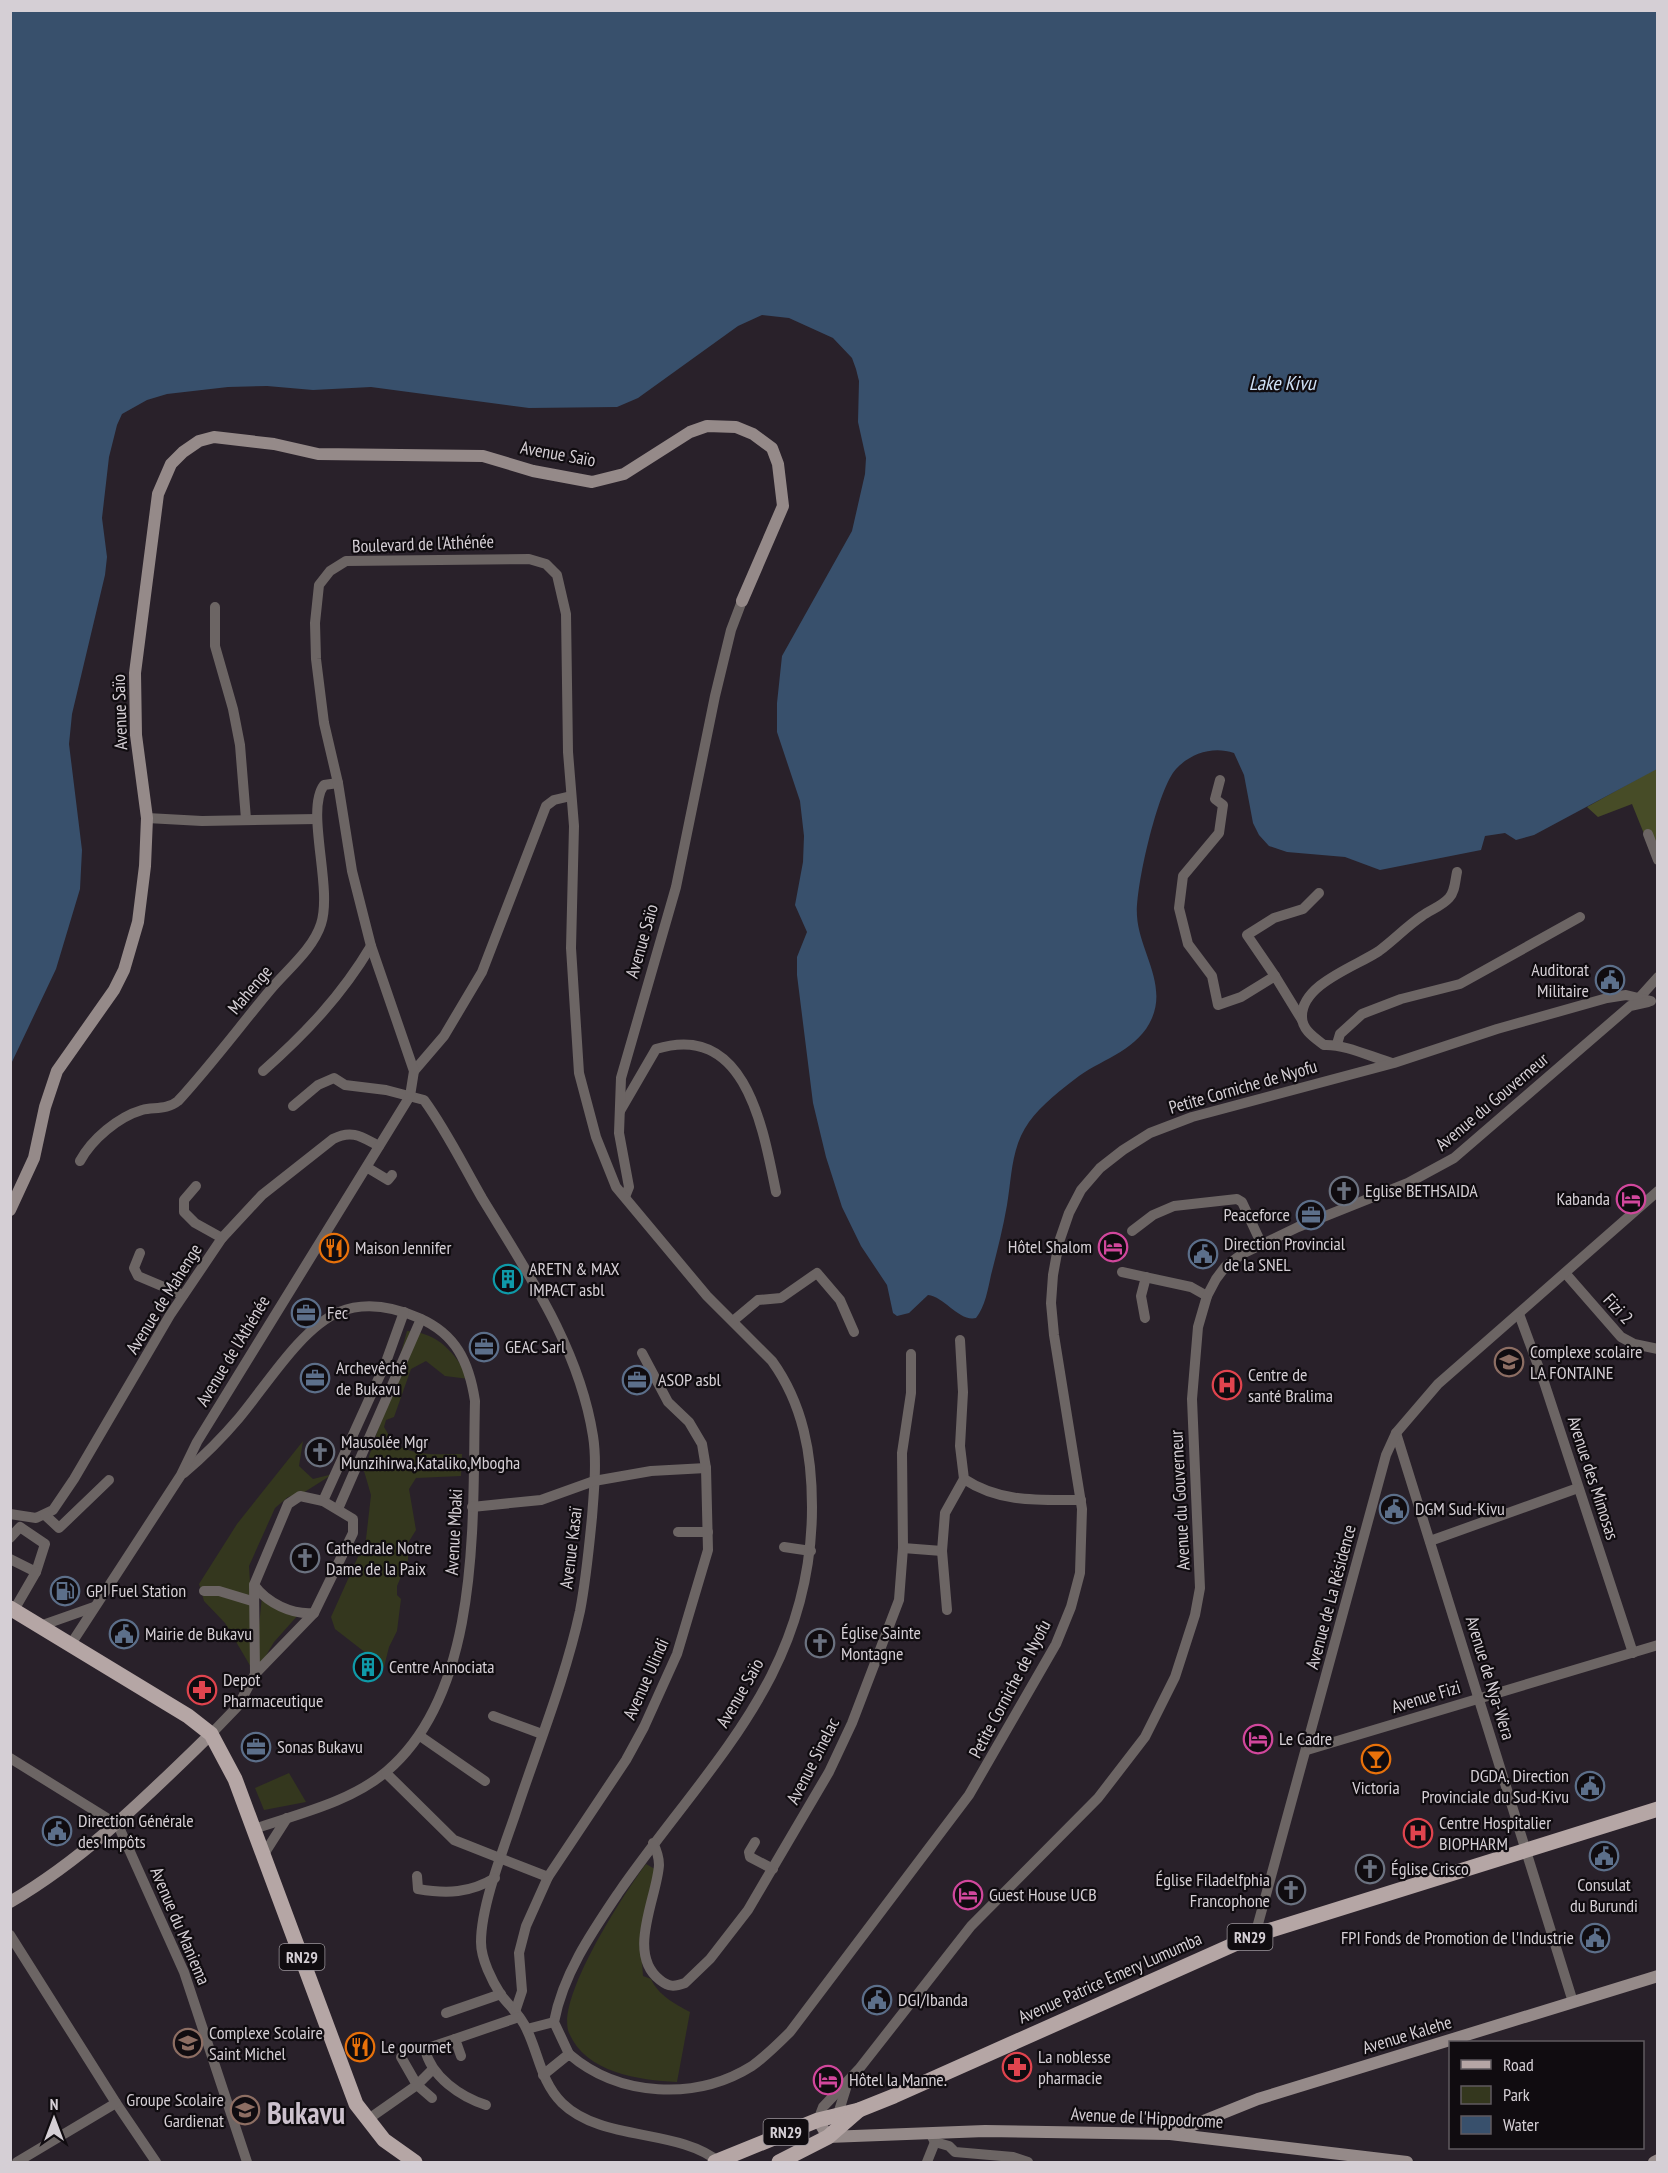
<svg xmlns="http://www.w3.org/2000/svg" width="1668" height="2173" viewBox="0 0 1668 2173" font-family="'PT Sans Narrow',sans-serif">
<style>
.green{fill:#34371e}
.forest{fill:#474c27}
.water{fill:#38506c}
.lines{fill:none;stroke-linecap:round;stroke-linejoin:round}
.street{stroke:#6c6564;stroke-width:10}
.secondary{stroke:#958a89;stroke-width:12}
.primary{stroke:#b5a6a5;stroke-width:15}
.labels{text-anchor:middle;stroke-width:4.5;stroke-linejoin:round;paint-order:stroke}
.shield{fill:#100c10;stroke:#9a949a;stroke-width:1.5}
.shield-label{font-size:16px;font-weight:bold;fill:#d5cfd5}
.street-label{font-size:18px;fill:#d5cfd5;stroke:#100c10}
.poi-label{font-size:18px;fill:#d5cfd5;stroke:#100c10;text-anchor:start}
.water-label{font-size:20px;font-style:italic;fill:#cfe1f6;stroke:#100c10}
.town-label{font-size:30px;font-weight:bold;fill:#ccc1cd;stroke:#100c10}
</style>
<rect width="100%" height="100%" fill="#29212a"/>
<g class="green">
<path d="M407 1331C438 1332 456 1354 469 1379L445 1376 426 1361 411 1369 394 1417 386 1420 384 1427C387 1432 391 1439 395 1443 412 1457 442 1454 462 1454L461 1476 416 1478 409 1489 416 1530 408 1543V1560L397 1586V1595L401 1599 397 1631 389 1647 384 1667 335 1629 331 1617 366 1539 371 1495 364 1471 387 1403Z"/>
<path d="M303 1441 299 1466 313 1479 333 1474 303 1493 288 1497 275 1508 249 1566 255 1667 262 1596 299 1614 274 1642 255 1674 225 1623 204 1601 199 1584 237 1524Z"/>
<path d="M289 1773 306 1802 264 1810 255 1788Z"/>
<path d="M646 1864 655 1869 640 1933 643 1976 651 1979C658 1995 675 2004 690 2012L677 2082C639 2080 586 2073 569 2033 555 1999 625 1892 646 1864Z"/>
</g>
<path class="forest" d="M1657 768V866L1632 804 1598 817 1587 807Z"/>
<path class="water" d="M11 10 1657 11V769L1534 835 1516 840 1505 833 1485 836 1481 850 1380 870 1345 857 1287 852 1269 846 1259 835 1253 823 1244 775 1234 753C1213 746 1191 753 1176 769 1158 788 1135 888 1137 916 1139 950 1167 983 1152 1018 1139 1049 1105 1058 1079 1076 1062 1089 1041 1105 1029 1122 1011 1147 1012 1176 1007 1205 1003 1228 997 1252 991 1275 988 1289 985 1307 976 1318 959 1322 945 1297 928 1295L909 1313 897 1316 893 1313 887 1285 861 1246 842 1207 826 1157 813 1103 797 975V957L807 932 795 905 803 862 804 836 800 801 777 732V703L782 656 852 531 865 474 866 458 858 422 859 381 856 369 852 358 833 338 789 318 762 315 738 326 638 398 617 407 529 408 371 387 313 390 267 386 228 387 167 394 147 400 122 414 117 425 109 457 102 518 107 557 105 575 72 714 69 744 82 850 80 889 56 969 11 1064Z"/>
<g class="lines">
<g class="street">
<path d="M215 607V646L233 709 240 745 246 819"/>
<path d="M1220 780 1215 799 1223 805 1219 833 1183 876 1179 908 1188 944 1212 976 1218 1005 1241 997 1275 976 1302 1020"/>
<path d="M147 818 202 821 317 819"/>
<path d="M1648 834 1658 860"/>
<path d="M1275 976 1247 935 1274 918 1303 909 1319 893"/>
<path d="M1640 997 1658 977"/>
<path d="M1337 1044 1340 1034 1362 1014 1401 999 1460 984 1580 917"/>
<path d="M1392 1063C1371 1057 1345 1044 1324 1045 1315 1038 1302 1030 1302 1017 1301 984 1357 966 1379 951 1394 940 1407 926 1422 916 1430 910 1442 906 1449 898 1455 892 1455 881 1457 872"/>
<path d="M263 1071C305 1034 342 995 371 946"/>
<path d="M414 1071 444 1036 482 972 546 806 554 800 571 796"/>
<path d="M293 1106 318 1085 334 1078 345 1085 386 1090 424 1100C446 1130 463 1165 482 1198 527 1272 579 1347 593 1436 597 1461 594 1491 592 1517 589 1548 586 1580 580 1611 565 1680 537 1748 515 1815 503 1850 481 1906 481 1942 481 1959 492 1981 501 1995 510 2007 521 2015 527 2030 539 2055 541 2082 562 2103 602 2142 678 2128 719 2162"/>
<path d="M620 1111 656 1049C746 1021 763 1128 776 1192"/>
<path d="M80 1161C92 1139 118 1117 142 1110 154 1107 167 1110 178 1101 211 1065 240 1026 271 989 288 969 313 949 321 924 333 887 305 810 324 785L338 783"/>
<path d="M368 1168 388 1180 392 1175"/>
<path d="M196 1186 184 1200V1212L195 1223 222 1238"/>
<path d="M625 1197 629 1187 619 1133 621 1078 676 887 715 696 731 630 742 601"/>
<path d="M1132 1231 1153 1215 1174 1206 1237 1199 1242 1202 1262 1245"/>
<path d="M140 1253 134 1268 138 1276 183 1295"/>
<path d="M1122 1272 1191 1287 1207 1296"/>
<path d="M1566 1274 1621 1337 1634 1344 1658 1349"/>
<path d="M1519 1314 1544 1382 1633 1653"/>
<path d="M1145 1318 1141 1296 1146 1277"/>
<path d="M733 1321 758 1300 781 1298 817 1273 840 1300 854 1332"/>
<path d="M960 1340 963 1392 960 1446 964 1479C1000 1503 1040 1500 1081 1500"/>
<path d="M1396 1433 1573 2002"/>
<path d="M184 1473C204 1456 222 1438 239 1418 266 1386 301 1328 339 1312 366 1301 394 1307 419 1318 456 1334 469 1362 475 1401 472 1516 483 1689 387 1771 351 1802 298 1814 254 1829"/>
<path d="M323 1501 386 1362 404 1312"/>
<path d="M472 1507 541 1500 594 1481 651 1471 706 1468"/>
<path d="M338 1509 421 1319"/>
<path d="M10 1514 36 1518 53 1510 74 1479 170 1315 222 1238 262 1195 333 1139C352 1129 362 1137 379 1146"/>
<path d="M45 1515 59 1528 109 1480"/>
<path d="M678 1532H708"/>
<path d="M10 1538 20 1527 45 1544 36 1572 10 1559"/>
<path d="M1430 1541 1578 1488"/>
<path d="M784 1547 811 1551"/>
<path d="M903 1548 942 1551"/>
<path d="M254 1585C267 1603 292 1615 314 1613"/>
<path d="M204 1591H219L252 1601"/>
<path d="M14 1610 36 1572"/>
<path d="M947 1610 942 1551 945 1513 964 1479"/>
<path d="M40 1626 94 1607"/>
<path d="M71 1644 181 1475 197 1442 410 1096 414 1071 371 946 352 871 338 783 324 723 316 659 315 623 319 585 330 571 346 561 529 559 546 564 557 575 566 614 568 752 574 826 571 948 579 1073 596 1137 616 1187 707 1296 772 1361C803 1404 812 1454 812 1507 812 1676 708 1764 619 1892 592 1932 563 1974 554 2022L569 2054"/>
<path d="M493 1716 542 1734"/>
<path d="M211 1734 238 1706 255 1674 314 1613 353 1533V1519L323 1501 300 1496 288 1504 254 1585 255 1674"/>
<path d="M420 1736 485 1781"/>
<path d="M1307 1750 1658 1645"/>
<path d="M10 1758 118 1825 184 1972 247 2162"/>
<path d="M386 1773 454 1840 548 1877"/>
<path d="M755 1842 749 1852 750 1857 773 1869"/>
<path d="M653 1843C657 1851 659 1857 659 1865 657 1898 626 1954 660 1980 669 1987 674 1987 685 1983L710 1959 748 1910 829 1772 852 1723 899 1600 903 1548 902 1453 911 1393V1354"/>
<path d="M264 1854 287 1818"/>
<path d="M417 1876 418 1889C447 1894 470 1893 495 1878"/>
<path d="M10 1935 116 2103 156 2162"/>
<path d="M1255 1935 1386 1455 1396 1433 1438 1384 1658 1191"/>
<path d="M516 2009 522 1991 519 1953 526 1926 548 1877 626 1760 644 1727 677 1654 708 1550 706 1468 702 1444 689 1422 668 1402 642 1353"/>
<path d="M446 2013 501 1994"/>
<path d="M527 2029 554 2022"/>
<path d="M455 2039 425 2049C431 2077 461 2097 486 2105"/>
<path d="M461 2056 455 2039 519 2017"/>
<path d="M401 2057 417 2085 432 2098"/>
<path d="M543 2075 569 2054C619 2097 696 2101 752 2066 766 2056 778 2044 790 2032L969 1795 1056 1644 1071 1607 1080 1573 1082 1509 1054 1335 1051 1303 1053 1275 1059 1242 1069 1213 1081 1190 1100 1168 1123 1150 1150 1133 1192 1117 1394 1063 1497 1029 1607 998 1626 995 1651 1001"/>
<path d="M838 2114 847 2085"/>
<path d="M367 2120 417 2085 432 2070"/>
<path d="M818 2120 823 2107 859 2069 971 1926 1098 1798 1145 1737 1175 1677 1195 1615 1200 1588 1192 1399 1198 1327 1207 1296 1216 1279 1225 1267 1242 1254 1298 1227 1408 1183 1454 1158 1630 1006 1648 1002"/>
<path d="M930 2133 935 2142 949 2146 955 2152 1013 2157 1028 2162"/>
<path d="M17 2162 116 2103"/>
<path d="M927 2162 935 2142"/>
</g>
<g class="secondary">
<path d="M10 1210 34 1158 45 1107 57 1071 114 990 124 970 138 922 145 866 147 818 136 735 135 673 158 494 171 464 183 452 199 441 214 437 274 444 318 454 483 456 533 471 592 482 624 474 690 432 707 426 736 427 753 434 772 448 778 464 783 506 742 601"/>
<path d="M10 1902C87 1857 148 1795 211 1734"/>
<path d="M818 2120 828 2137 985 2131 1170 2134 1407 2162"/>
<path d="M1171 2134 1258 2099 1658 1976"/>
<path d="M1654 2162 1658 2160"/>
</g>
<g class="primary">
<path d="M10 1608 188 1716 211 1734 235 1779 356 2104 384 2140 415 2162"/>
<path d="M715 2162 818 2120 859 2110 894 2096 1255 1935 1658 1809"/>
<path d="M779 2162 828 2137 859 2110"/>
</g>
</g>
<defs>
<g id="civic-ring" transform="scale(1.5)"><circle r="9.5" fill="#100c10" stroke="#5c6f8a" stroke-width="1.5"/><path d="M-.6-6.5H3V-4.5H.6V-3L4-1V1h2V6H-6V1h2V-1L-.6-3ZM-1.2 2.5V6h2.4V2.5Z" fill="#5c6f8a"/></g>
<g id="church-ring" transform="scale(1.5)"><circle r="9.5" fill="#100c10" stroke="#6b7280" stroke-width="1.5"/><path d="M-1.2-6h2.4v3.5h3.3v2.4h-3.3V6h-2.4V-.1h-3.3v-2.4h3.3Z" fill="#6b7280"/></g>
<g id="hotel-ring" transform="scale(1.5)"><circle r="9.5" fill="#100c10" stroke="#d1479c" stroke-width="1.5"/><path d="M-6-4.5h1.5V1H6V5H4.5V3h-9V5H-6ZM-4 0a1.8 1.8 0 1 1 3.6 0ZM.5 0V-2.5h3Q6-2.5 6 0Z" fill="#d1479c"/></g>
<g id="office-ring" transform="scale(1.5)"><circle r="9.5" fill="#100c10" stroke="#5c6f8a" stroke-width="1.5"/><path d="M-6-3h4V-5.5h4V-3h4V5H-6ZM-1-4.5V-3h2v-1.5ZM-6 0V1H6V0Z" fill="#5c6f8a"/></g>
<g id="restaurant-ring" transform="scale(1.5)"><circle r="9.5" fill="#100c10" stroke="#e8710a" stroke-width="1.5"/><path d="M-5-6h1v4h1v-4h1v4h1v-4h1v5L-1.5 .5V6h-2V.5L-5-1ZM5-6V6H3V1.5H1.5Q1.5-4 5-6Z" fill="#e8710a"/></g>
<g id="building-ring" transform="scale(1.5)"><circle r="9.5" fill="#100c10" stroke="#0f9aa8" stroke-width="1.5"/><path d="M-4-6H4V6H1V3H-1V6H-4ZM-2.5-4.3h1.7v1.8h-1.7ZM.8-4.3h1.7v1.8H.8ZM-2.5-1h1.7V.8h-1.7ZM.8-1h1.7V.8H.8Z" fill="#0f9aa8"/></g>
<g id="school-ring" transform="scale(1.5)"><circle r="9.5" fill="#100c10" stroke="#8d6e63" stroke-width="1.5"/><path d="M0-5L7-2L0 1L-7-2ZM-4 1L0 2.5L4 1V4Q0 6-4 4Z" fill="#8d6e63"/></g>
<g id="hospital-ring" transform="scale(1.5)"><circle r="9.5" fill="#100c10" stroke="#e0444e" stroke-width="1.5"/><path d="M-5-5h3v3.5h4V-5h3V5h-3V1.5h-4V5h-3Z" fill="#e0444e"/></g>
<g id="fuel-ring" transform="scale(1.5)"><circle r="9.5" fill="#100c10" stroke="#5c6f8a" stroke-width="1.5"/><path d="M-5.5-6h7V0h2V4h1.3V-2.5L3-4.5l.8-.8L6-3V5H2.5V1h-1V6h-7ZM-4.2-4.7v3.2H.2V-4.7Z" fill="#5c6f8a"/></g>
<g id="pharmacy-ring" transform="scale(1.5)"><circle r="9.5" fill="#100c10" stroke="#e0444e" stroke-width="1.5"/><path d="M-2-6h4v4h4v4h-4v4h-4v-4h-4v-4h4Z" fill="#e0444e"/></g>
<g id="bar-ring" transform="scale(1.5)"><circle r="9.5" fill="#100c10" stroke="#e8710a" stroke-width="1.5"/><path d="M-6-5H6L.8 .8V4.5H3.5V6h-7V4.5H-.8V.8Z" fill="#e8710a"/></g>
</defs>
<g fill-rule="evenodd">
<use href="#civic-ring" x="1610" y="980"/>
<use href="#church-ring" x="1344" y="1191"/>
<use href="#hotel-ring" x="1631" y="1199"/>
<use href="#office-ring" x="1311" y="1215"/>
<use href="#hotel-ring" x="1113" y="1247"/>
<use href="#restaurant-ring" x="334" y="1248"/>
<use href="#civic-ring" x="1203" y="1254"/>
<use href="#building-ring" x="508" y="1279"/>
<use href="#office-ring" x="306" y="1313"/>
<use href="#office-ring" x="484" y="1347"/>
<use href="#school-ring" x="1509" y="1362"/>
<use href="#office-ring" x="315" y="1378"/>
<use href="#office-ring" x="637" y="1380"/>
<use href="#hospital-ring" x="1227" y="1385"/>
<use href="#church-ring" x="320" y="1452"/>
<use href="#civic-ring" x="1394" y="1509"/>
<use href="#church-ring" x="305" y="1558"/>
<use href="#fuel-ring" x="65" y="1591"/>
<use href="#civic-ring" x="124" y="1634"/>
<use href="#church-ring" x="820" y="1643"/>
<use href="#building-ring" x="368" y="1667"/>
<use href="#pharmacy-ring" x="202" y="1690"/>
<use href="#hotel-ring" x="1258" y="1739"/>
<use href="#office-ring" x="256" y="1747"/>
<use href="#bar-ring" x="1376" y="1759"/>
<use href="#civic-ring" x="1590" y="1786"/>
<use href="#civic-ring" x="57" y="1831"/>
<use href="#hospital-ring" x="1418" y="1833"/>
<use href="#civic-ring" x="1604" y="1856"/>
<use href="#church-ring" x="1370" y="1869"/>
<use href="#church-ring" x="1291" y="1890"/>
<use href="#hotel-ring" x="968" y="1895"/>
<use href="#civic-ring" x="1595" y="1938"/>
<use href="#civic-ring" x="877" y="2000"/>
<use href="#school-ring" x="188" y="2043"/>
<use href="#restaurant-ring" x="360" y="2047"/>
<use href="#pharmacy-ring" x="1017" y="2067"/>
<use href="#hotel-ring" x="828" y="2080"/>
<use href="#school-ring" x="245" y="2110"/>
</g>
<g class="labels">
<g class="shield">
<rect x="1227.5" y="1924" width="45" height="26" rx="4.5"/>
<rect x="279.5" y="1944" width="45" height="26" rx="4.5"/>
<rect x="763.5" y="2119" width="45" height="26" rx="4.5"/>
</g>
<g class="shield-label">
<text x="1250" y="1943">RN29</text>
<text x="302" y="1963">RN29</text>
<text x="786" y="2138">RN29</text>
</g>
<g class="street-label">
<text transform="translate(558 454) rotate(10)" y="6">Avenue Saïo</text>
<text transform="translate(423 544) rotate(-2)" y="6">Boulevard de l'Athénée</text>
<text transform="translate(120 712) rotate(-92)" y="6">Avenue Saïo</text>
<text transform="translate(642 941) rotate(-74)" y="6">Avenue Saïo</text>
<text transform="translate(250 990) rotate(-50)" y="6">Mahenge</text>
<text transform="translate(1243 1087) rotate(-16)" y="6">Petite Corniche de Nyofu</text>
<text transform="translate(1492 1102) rotate(-40)" y="6">Avenue du Gouverneur</text>
<text transform="translate(164 1299) rotate(-58)" y="6">Avenue de Mahenge</text>
<text transform="translate(1618 1309) rotate(47)" y="6">Fizi 2</text>
<text transform="translate(233 1351) rotate(-59)" y="6">Avenue de l'Athénée</text>
<text transform="translate(1593 1478) rotate(72)" y="6">Avenue des Mimosas</text>
<text transform="translate(1180 1500) rotate(-93)" y="6">Avenue du Gouverneur</text>
<text transform="translate(454 1532) rotate(-87)" y="6">Avenue Mbaki</text>
<text transform="translate(571 1548) rotate(-83)" y="6">Avenue Kasaï</text>
<text transform="translate(1331 1597) rotate(-75)" y="6">Avenue de La Résidence</text>
<text transform="translate(1490 1678) rotate(73)" y="6">Avenue de Nya-Wera</text>
<text transform="translate(646 1679) rotate(-66)" y="6">Avenue Ulindi</text>
<text transform="translate(1010 1689) rotate(-62)" y="6">Petite Corniche de Nyofu</text>
<text transform="translate(740 1693) rotate(-60)" y="6">Avenue Saïo</text>
<text transform="translate(1426 1697) rotate(-17)" y="6">Avenue Fizi</text>
<text transform="translate(813 1761) rotate(-63)" y="6">Avenue Sinelac</text>
<text transform="translate(180 1926) rotate(67)" y="6">Avenue du Maniema</text>
<text transform="translate(1110 1978) rotate(-24)" y="6">Avenue Patrice Emery Lumumba</text>
<text transform="translate(1407 2035) rotate(-17)" y="6">Avenue Kalehe</text>
<text transform="translate(1147 2118) rotate(3)" y="6">Avenue de l'Hippodrome</text>
</g>
<g class="poi-label">
<text x="1589" y="976" text-anchor="end">Auditorat<tspan x="1589" dy="21">Militaire</tspan></text>
<text x="1365" y="1197">Eglise BETHSAIDA</text>
<text x="1610" y="1205" text-anchor="end">Kabanda</text>
<text x="1290" y="1221" text-anchor="end">Peaceforce</text>
<text x="1224" y="1250">Direction Provincial<tspan x="1224" dy="21">de la SNEL</tspan></text>
<text x="1092" y="1253" text-anchor="end">Hôtel Shalom</text>
<text x="355" y="1254">Maison Jennifer</text>
<text x="529" y="1275">ARETN &amp; MAX<tspan x="529" dy="21">IMPACT asbl</tspan></text>
<text x="327" y="1319">Fec</text>
<text x="505" y="1353">GEAC Sarl</text>
<text x="1530" y="1358">Complexe scolaire<tspan x="1530" dy="21">LA FONTAINE</tspan></text>
<text x="336" y="1374">Archevêché<tspan x="336" dy="21">de Bukavu</tspan></text>
<text x="1248" y="1381">Centre de<tspan x="1248" dy="21">santé Bralima</tspan></text>
<text x="658" y="1386">ASOP asbl</text>
<text x="341" y="1448">Mausolée Mgr<tspan x="341" dy="21">Munzihirwa,Kataliko,Mbogha</tspan></text>
<text x="1415" y="1515">DGM Sud-Kivu</text>
<text x="326" y="1554">Cathedrale Notre<tspan x="326" dy="21">Dame de la Paix</tspan></text>
<text x="86" y="1597">GPI Fuel Station</text>
<text x="841" y="1639">Église Sainte<tspan x="841" dy="21">Montagne</tspan></text>
<text x="145" y="1640">Mairie de Bukavu</text>
<text x="389" y="1673">Centre Annociata</text>
<text x="223" y="1686">Depot<tspan x="223" dy="21">Pharmaceutique</tspan></text>
<text x="1279" y="1745">Le Cadre</text>
<text x="277" y="1753">Sonas Bukavu</text>
<text x="1569" y="1782" text-anchor="end">DGDA, Direction<tspan x="1569" dy="21">Provinciale du Sud-Kivu</tspan></text>
<text x="1376" y="1794" text-anchor="middle">Victoria</text>
<text x="78" y="1827">Direction Générale<tspan x="78" dy="21">des Impôts</tspan></text>
<text x="1439" y="1829">Centre Hospitalier<tspan x="1439" dy="21">BIOPHARM</tspan></text>
<text x="1391" y="1875">Église Crisco</text>
<text x="1270" y="1886" text-anchor="end">Église Filadelfphia<tspan x="1270" dy="21">Francophone</tspan></text>
<text x="1604" y="1891" text-anchor="middle">Consulat<tspan x="1604" dy="21">du Burundi</tspan></text>
<text x="989" y="1901">Guest House UCB</text>
<text x="1574" y="1944" text-anchor="end">FPI Fonds de Promotion de l'Industrie</text>
<text x="898" y="2006">DGI/Ibanda</text>
<text x="209" y="2039">Complexe Scolaire<tspan x="209" dy="21">Saint Michel</tspan></text>
<text x="381" y="2053">Le gourmet</text>
<text x="1038" y="2063">La noblesse<tspan x="1038" dy="21">pharmacie</tspan></text>
<text x="849" y="2086">Hôtel la Manne.</text>
<text x="224" y="2106" text-anchor="end">Groupe Scolaire<tspan x="224" dy="21">Gardienat</tspan></text>
</g>
<g class="water-label">
<text x="1282" y="390">Lake Kivu</text>
</g>
<g class="town-label">
<text x="306" y="2124">Bukavu</text>
</g>
</g>
<rect width="1668" height="2173" fill="none" stroke="#d5cfd5" stroke-width="24"/>
<rect x="1449" y="2041" width="195" height="108" fill="#100c10" stroke="#5f5a5f" stroke-width="1.5"/>
<rect x="1461" y="2060" width="30" height="9" fill="#b5a6a5" stroke="#5f5a5f" stroke-width="1.5"/>
<text x="1503" y="2071" font-size="18" fill="#d5cfd5">Road</text>
<rect x="1461" y="2086" width="30" height="18" fill="#34371e" stroke="#5f5a5f" stroke-width="1.5"/>
<text x="1503" y="2101" font-size="18" fill="#d5cfd5">Park</text>
<rect x="1461" y="2116" width="30" height="18" fill="#38506c" stroke="#5f5a5f" stroke-width="1.5"/>
<text x="1503" y="2131" font-size="18" fill="#d5cfd5">Water</text>
<g transform="translate(54 2119)" stroke="#100c10" stroke-width="4.5" paint-order="stroke">
<path d="M0-4.5L10 22L0 15L-10 22Z" fill="#d5cfd5"/>
<text y="-9" font-size="16" font-weight="bold" text-anchor="middle" fill="#d5cfd5">N</text>
</g>
</svg>
